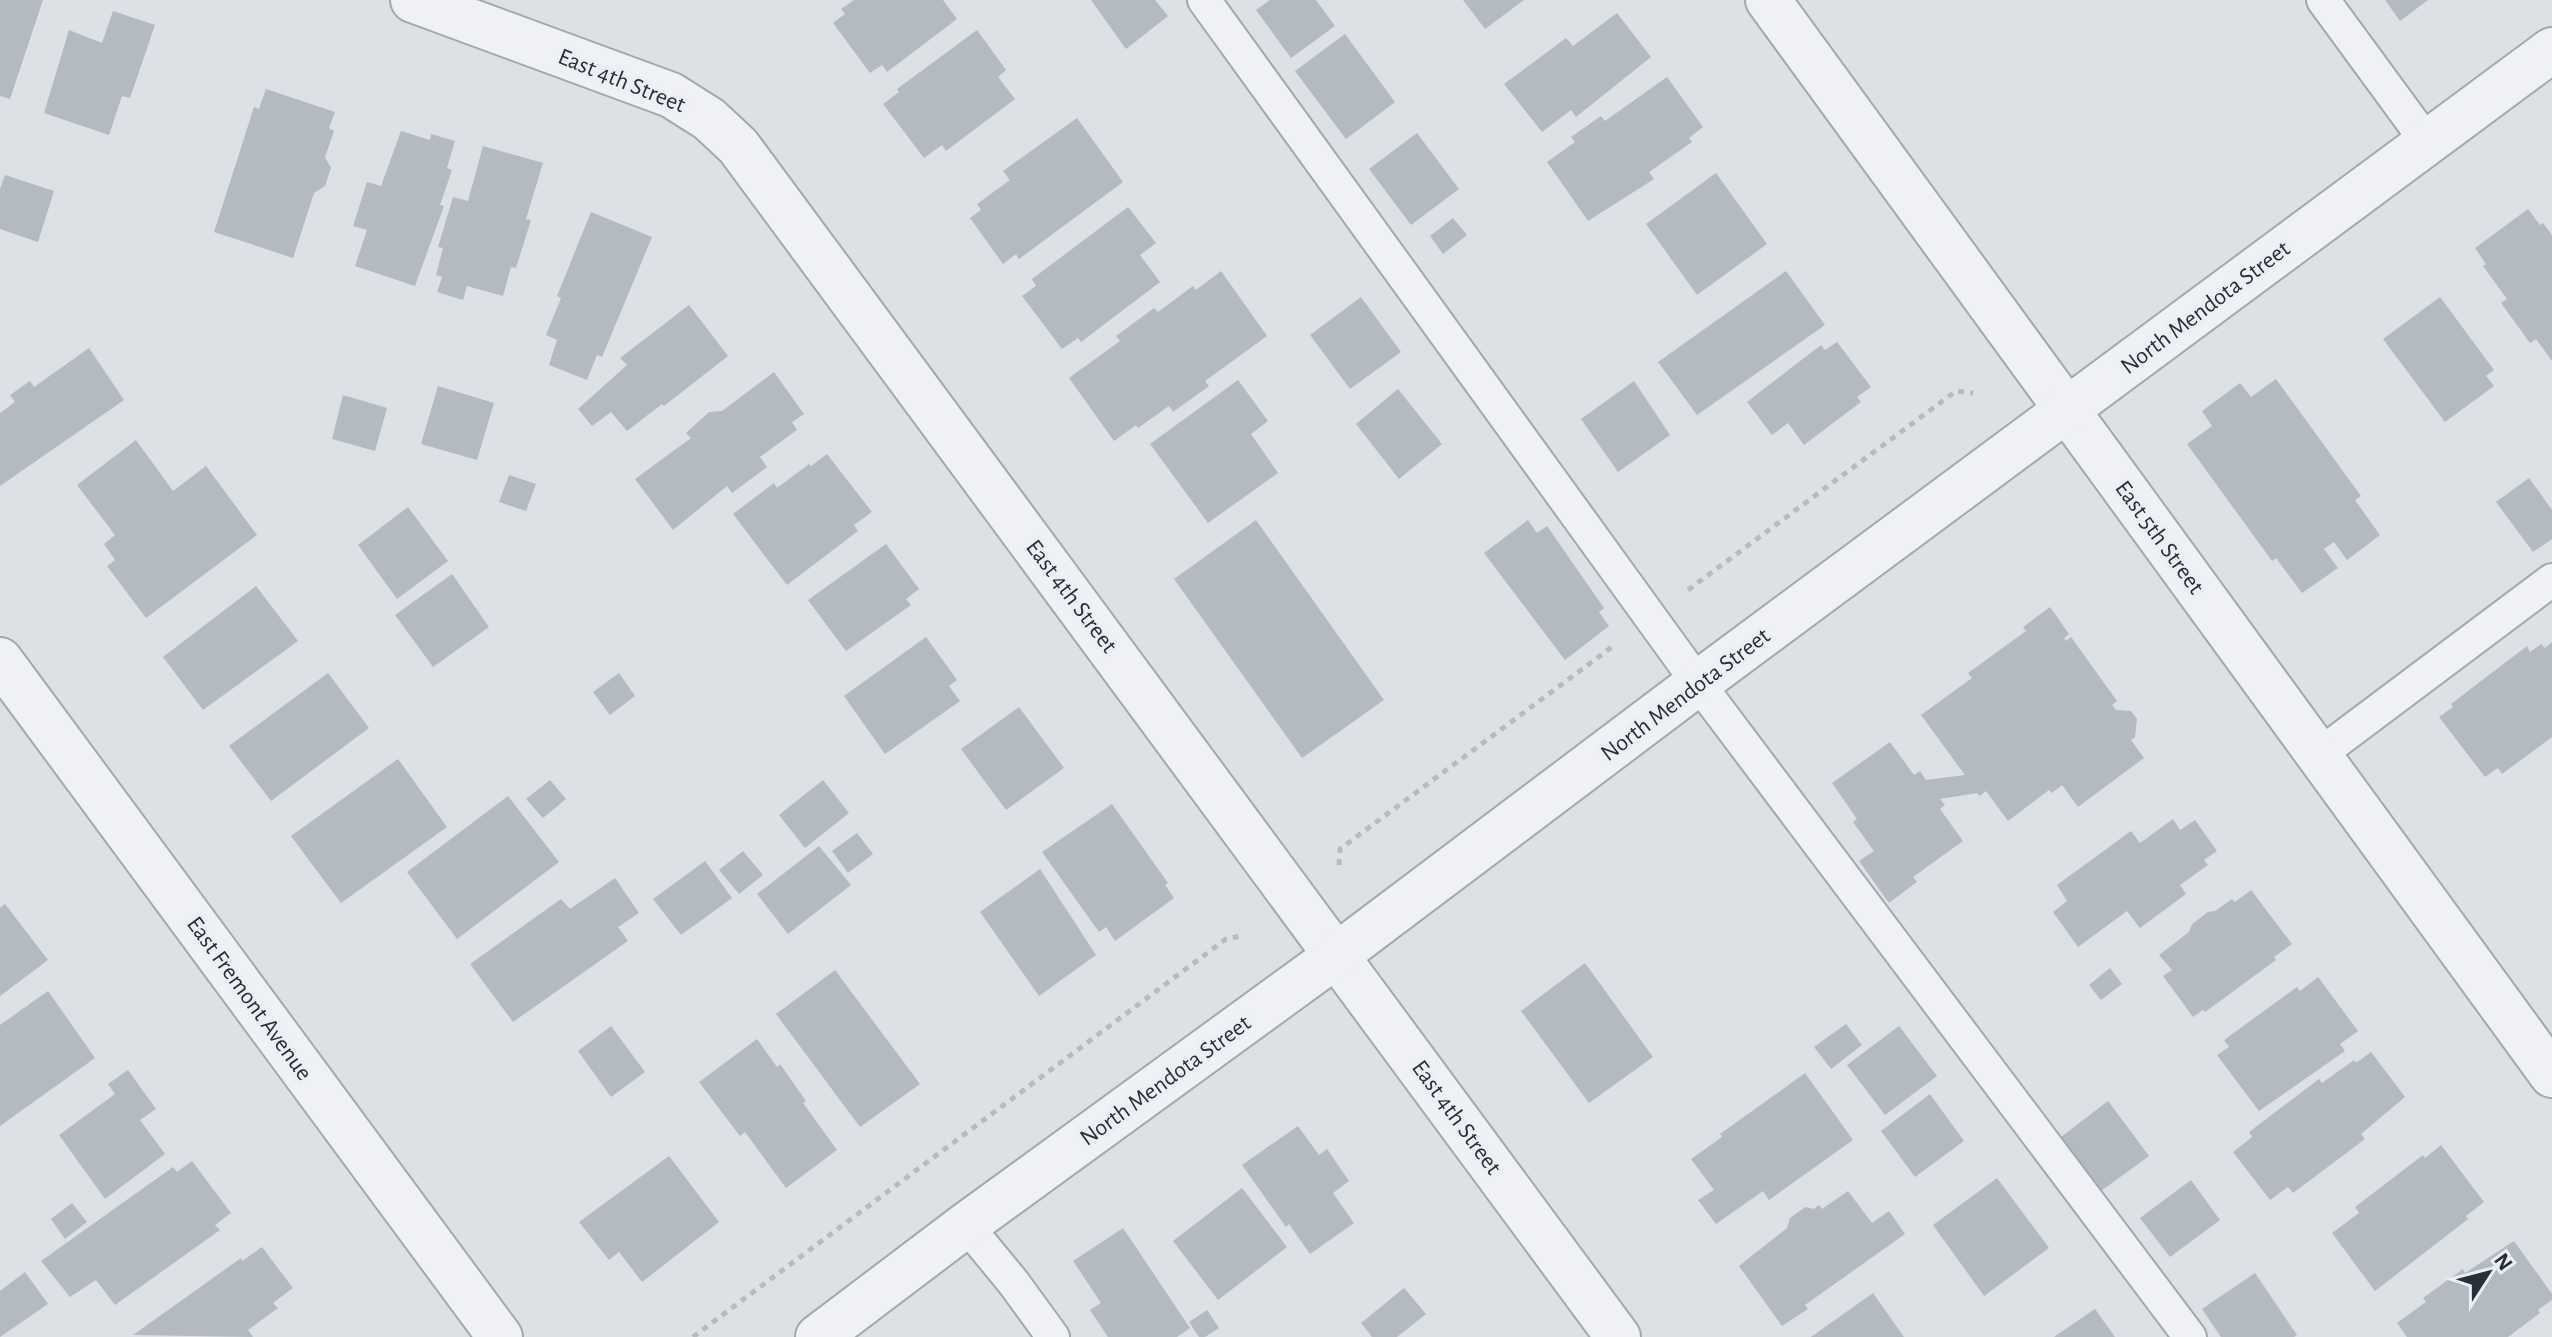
<svg xmlns="http://www.w3.org/2000/svg" width="2552" height="1337" viewBox="0 0 2552 1337" font-family="'Alegreya Sans',sans-serif">
<style>
.building{fill:#b4bac2}
.lines{fill:none;stroke-linecap:round;stroke-linejoin:round}
.service-casing{stroke:#a3a7af;stroke-width:36}
.minor-casing{stroke:#a3a7af;stroke-width:48}
.path{stroke:#b7bbc0;stroke-width:5;stroke-dasharray:6 6;stroke-linecap:butt}
.service{stroke:#eff1f4;stroke-width:32}
.minor{stroke:#eff1f4;stroke-width:44}
.labels{text-anchor:middle;stroke-width:8;stroke-linejoin:round;paint-order:stroke}
.street-label{font-size:24px;fill:#272f3b;stroke:#eceff3}
</style>
<rect width="100%" height="100%" fill="#dde0e5"/>
<g class="building">
<path d="M0 0H43L10 99 0 96Z"/>
<path d="M854 0H943L957 19 887 72 882 65 870 73 833 23 845 14 841 9Z"/>
<path d="M1091 0H1155L1168 16 1126 49Z"/>
<path d="M1270 0H1316L1335 26 1291 58 1256 10Z"/>
<path d="M1463 0H1524L1485 29Z"/>
<path d="M2385 0H2428L2400 21Z"/>
<path d="M113 11 155 25 130 98 122 96 109 135 44 113 69 30 102 43Z"/>
<path d="M1617 13 1651 57 1576 117 1571 110 1542 132 1504 84 1566 38 1573 46Z"/>
<path d="M977 30 1006 70 998 77 1015 99 946 151 942 145 924 158 883 104 899 92 897 89Z"/>
<path d="M1345 34 1395 102 1346 139 1295 71Z"/>
<path d="M1667 77 1703 127 1689 138 1692 142 1649 172 1654 179 1588 221 1547 162 1575 142 1571 137 1601 116 1605 121Z"/>
<path d="M266 89 335 112 329 128 334 131 325 157 331 168 325 186 314 193 293 258 214 232 254 107 259 109Z"/>
<path d="M1077 118 1123 182 1019 259 1016 254 1003 264 970 218 981 210 977 204 1010 180 1003 171Z"/>
<path d="M401 131 430 140 431 134 455 141 447 168 452 170 440 205 444 206 415 286 355 266 367 230 353 226 367 182 381 186Z"/>
<path d="M1417 133 1459 189 1411 225 1369 169Z"/>
<path d="M483 146 543 163 526 219 531 220 516 268 511 267 503 296 467 286 463 300 437 292 442 277 436 275 443 248 438 247 453 197 468 201Z"/>
<path d="M1716 173 1767 244 1697 295 1646 224Z"/>
<path d="M5 175 54 191 38 242 0 229V189Z"/>
<path d="M1128 207 1156 243 1140 255 1160 282 1081 342 1078 338 1062 349 1022 296 1036 286 1032 279Z"/>
<path d="M2528 209 2540 225 2543 223 2552 235V361L2536 339 2530 343 2501 303 2507 299 2483 266 2486 264 2475 248Z"/>
<path d="M591 212 652 237 602 357 597 355 587 380 549 365 557 340 546 335 561 298 557 296Z"/>
<path d="M1453 218 1467 235 1443 254 1430 236Z"/>
<path d="M1221 271 1267 336 1205 381 1209 386 1173 412 1169 406 1138 428 1136 425 1114 441 1069 378 1120 341 1116 336 1154 308 1158 312 1193 286 1196 290Z"/>
<path d="M1786 271 1825 325 1697 415 1658 362Z"/>
<path d="M1361 297 1401 352 1350 389 1310 335Z"/>
<path d="M2440 297 2494 370 2486 376 2494 386 2445 422 2383 339Z"/>
<path d="M689 305 728 356 664 406 662 404 627 431 611 412 592 426 578 409 627 365 620 358Z"/>
<path d="M1837 342 1871 387 1857 397 1861 402 1804 445 1788 423 1772 435 1747 402 1821 345 1825 350Z"/>
<path d="M89 348 124 400 0 486V413L15 402 10 395 30 381 34 387Z"/>
<path d="M774 372 804 414 792 422 797 430 760 457 767 467 732 493 727 486 673 530 635 479 691 438 686 433 709 412 722 411Z"/>
<path d="M2276 379 2361 496 2355 500 2380 535 2347 560 2334 542 2324 549 2338 568 2302 593 2276 558 2272 561 2187 444 2212 426 2202 411 2240 383 2251 397Z"/>
<path d="M1238 380 1268 421 1251 434 1278 473 1208 523 1150 444Z"/>
<path d="M1634 381 1670 435 1618 472 1581 419Z"/>
<path d="M438 386 494 403 477 460 421 444Z"/>
<path d="M1398 389 1442 444 1399 479 1356 424Z"/>
<path d="M343 395 387 408 375 451 332 439Z"/>
<path d="M136 440 173 491 206 466 257 535 146 618 107 566 115 560 104 544 115 535 77 485Z"/>
<path d="M827 454 872 512 854 525 858 531 787 585 733 514 774 483 777 488 809 464 811 466Z"/>
<path d="M509 475 536 484 526 511 499 502Z"/>
<path d="M2529 478 2552 510V539L2533 552 2496 502Z"/>
<path d="M408 507 448 561 397 599 358 545Z"/>
<path d="M1256 520 1384 700 1302 758 1174 579Z"/>
<path d="M1528 520 1537 533 1547 526 1604 608 1599 612 1609 626 1565 660 1484 553Z"/>
<path d="M886 544 919 589 906 599 911 605 846 651 808 600Z"/>
<path d="M452 574 489 627 433 667 395 615Z"/>
<path d="M256 586 298 641 203 710 163 657Z"/>
<path d="M2050 607 2069 634 2064 638 2066 641 2071 637 2117 701 2112 705 2116 710 2131 711 2137 719 2135 737 2131 740 2144 758 2078 807 2062 785 2052 793 2049 790 2008 821 1986 791 1980 796 1977 793 1940 799 1945 805 1940 809 1963 841 1913 877 1917 882 1889 903 1859 861 1874 851 1853 822 1857 819 1832 783 1890 742 1914 775 1920 771 1926 780 1965 775 1921 715 1972 678 1968 673 2026 631 2023 627Z"/>
<path d="M926 637 957 680 949 686 960 701 885 754 844 696Z"/>
<path d="M2552 642V737L2502 774 2498 768 2485 777 2439 717 2453 707 2451 704 2527 646 2530 652 2541 644 2545 648Z"/>
<path d="M328 673 369 728 271 801 229 746Z"/>
<path d="M619 673 635 696 610 715 593 692Z"/>
<path d="M1019 707 1064 768 1006 810 961 749Z"/>
<path d="M398 759 447 827 341 903 291 836Z"/>
<path d="M550 780 566 799 543 818 526 799Z"/>
<path d="M823 780 849 813 805 848 779 815Z"/>
<path d="M508 796 559 862 457 939 407 872Z"/>
<path d="M1112 804 1168 883 1165 885 1174 898 1115 941 1106 927 1099 932 1042 852Z"/>
<path d="M2173 819 2180 830 2195 820 2217 851 2204 860 2208 865 2180 885 2186 894 2140 928 2127 911 2078 947 2053 912 2067 901 2057 885 2131 831 2140 843Z"/>
<path d="M857 833 873 854 848 873 832 851Z"/>
<path d="M819 846 851 885 788 934 757 894Z"/>
<path d="M743 851 763 875 739 894 719 870Z"/>
<path d="M705 861 732 898 681 935 653 899Z"/>
<path d="M1040 869 1096 955 1039 996 980 912Z"/>
<path d="M615 878 639 913 618 927 628 941 513 1022 470 964 561 899 570 909Z"/>
<path d="M2251 890 2292 944 2274 957 2276 960 2205 1012 2203 1010 2193 1017 2163 976 2172 970 2159 955 2189 932 2192 924 2208 912 2215 911 2232 899 2235 902Z"/>
<path d="M5 904 48 960 0 996V908Z"/>
<path d="M1585 963 1653 1057 1589 1103 1521 1011Z"/>
<path d="M2110 968 2122 984 2101 1000 2089 985Z"/>
<path d="M835 970 920 1084 860 1127 776 1014Z"/>
<path d="M2318 977 2358 1031 2340 1044 2345 1051 2259 1111 2217 1055 2229 1047 2224 1040 2297 987 2300 991Z"/>
<path d="M48 991 95 1058 0 1126V1025Z"/>
<path d="M1846 1024 1862 1045 1831 1069 1814 1047Z"/>
<path d="M611 1026 645 1072 611 1097 578 1051Z"/>
<path d="M1899 1026 1937 1076 1885 1115 1847 1065Z"/>
<path d="M757 1039 777 1067 780 1064 806 1101 803 1103 837 1150 786 1188 745 1132 740 1136 699 1082Z"/>
<path d="M2371 1052 2405 1097 2361 1134 2365 1139 2293 1193 2288 1187 2270 1200 2233 1152 2252 1137 2249 1132 2319 1079 2322 1083 2354 1060 2356 1063Z"/>
<path d="M128 1070 156 1109 140 1120 165 1154 105 1199 59 1135 115 1094 108 1084Z"/>
<path d="M1805 1073 1853 1140 1769 1200 1763 1191 1716 1224 1698 1200 1714 1190 1691 1159 1722 1137 1720 1134Z"/>
<path d="M1930 1094 1964 1141 1915 1177 1881 1131Z"/>
<path d="M2108 1101 2149 1156 2101 1191 2061 1137Z"/>
<path d="M1298 1126 1319 1155 1327 1149 1349 1181 1333 1193 1354 1223 1310 1254 1289 1224 1286 1227 1242 1165Z"/>
<path d="M2441 1145 2484 1202 2466 1216 2468 1219 2375 1291 2332 1233 2359 1213 2355 1207 2423 1155 2425 1158Z"/>
<path d="M669 1156 719 1222 642 1282 619 1252 609 1260 579 1222Z"/>
<path d="M192 1161 231 1213 215 1225 220 1230 115 1305 96 1280 70 1297 41 1261 173 1167 177 1172Z"/>
<path d="M1997 1178 2049 1248 1984 1296 1933 1225Z"/>
<path d="M2191 1180 2220 1220 2170 1257 2140 1218Z"/>
<path d="M1242 1188 1287 1247 1218 1300 1173 1241Z"/>
<path d="M1848 1191 1872 1223 1889 1211 1905 1234 1805 1305 1808 1309 1782 1326 1739 1266 1787 1228 1790 1218 1805 1207 1814 1209 1819 1205 1822 1209Z"/>
<path d="M72 1203 87 1222 65 1239 51 1219Z"/>
<path d="M1123 1228 1190 1328 1177 1337H1108L1090 1310 1101 1303 1073 1261Z"/>
<path d="M2514 1241 2552 1294V1300L2538 1310 2540 1313 2508 1337H2407L2397 1323 2426 1302 2423 1298 2463 1269 2465 1273Z"/>
<path d="M262 1247 293 1288 273 1303 278 1308 248 1330 253 1337 133 1335 241 1258 242 1261Z"/>
<path d="M25 1272 48 1304 0 1337V1291Z"/>
<path d="M2255 1273 2297 1335 2294 1337H2221L2202 1309Z"/>
<path d="M1404 1288 1426 1314 1397 1337H1372L1361 1323Z"/>
<path d="M1873 1293 1904 1337H1811Z"/>
<path d="M2095 1309 2115 1337H2054Z"/>
<path d="M1207 1310 1219 1328 1205 1337H1199L1189 1322Z"/>
</g>
<g class="lines">
<g class="service-casing">
<g id="service">
<path d="M1204 0 1698 683 2190 1337"/>
<path d="M2323 0 2427 142"/>
<path d="M2320 754 2552 580"/>
<path d="M966 1225 1013 1282 1053 1337"/>
</g>
</g>
<g class="minor-casing">
<g id="minor">
<path d="M413 0 671 95 709 119 738 146 1618 1337"/>
<path d="M1768 0 2552 1075"/>
<path d="M0 660 500 1337"/>
<path d="M818 1337 966 1225 1337 955 1698 683 2552 50"/>
</g>
</g>
<g class="path">
<path d="M1688 590 1956 391 1973 393"/>
<path d="M1339 865 1340 849 1612 647"/>
<path d="M693 1337 1226 939 1241 936"/>
</g>
<use href="#service" class="service"/>
<use href="#minor" class="minor"/>
</g>
<g class="labels">
<g class="street-label">
<text transform="translate(622 80) rotate(22)" y="8">East 4th Street</text>
<text transform="translate(2205 307) rotate(-37)" y="8">North Mendota Street</text>
<text transform="translate(2160 537) rotate(54)" y="8">East 5th Street</text>
<text transform="translate(1072 596) rotate(53)" y="8">East 4th Street</text>
<text transform="translate(1685 694) rotate(-37)" y="8">North Mendota Street</text>
<text transform="translate(250 998) rotate(54)" y="8">East Fremont Avenue</text>
<text transform="translate(1165 1080) rotate(-36)" y="8">North Mendota Street</text>
<text transform="translate(1457 1117) rotate(54)" y="8">East 4th Street</text>
</g>
</g>
<g transform="translate(2488 1273) rotate(54)" stroke="#eceff3" stroke-width="6" paint-order="stroke">
<path d="M0-6L14 30L0 20L-14 30Z" fill="#272f3b"/>
<text y="-12" font-size="22" font-weight="bold" text-anchor="middle" fill="#272f3b">N</text>
</g>
</svg>
